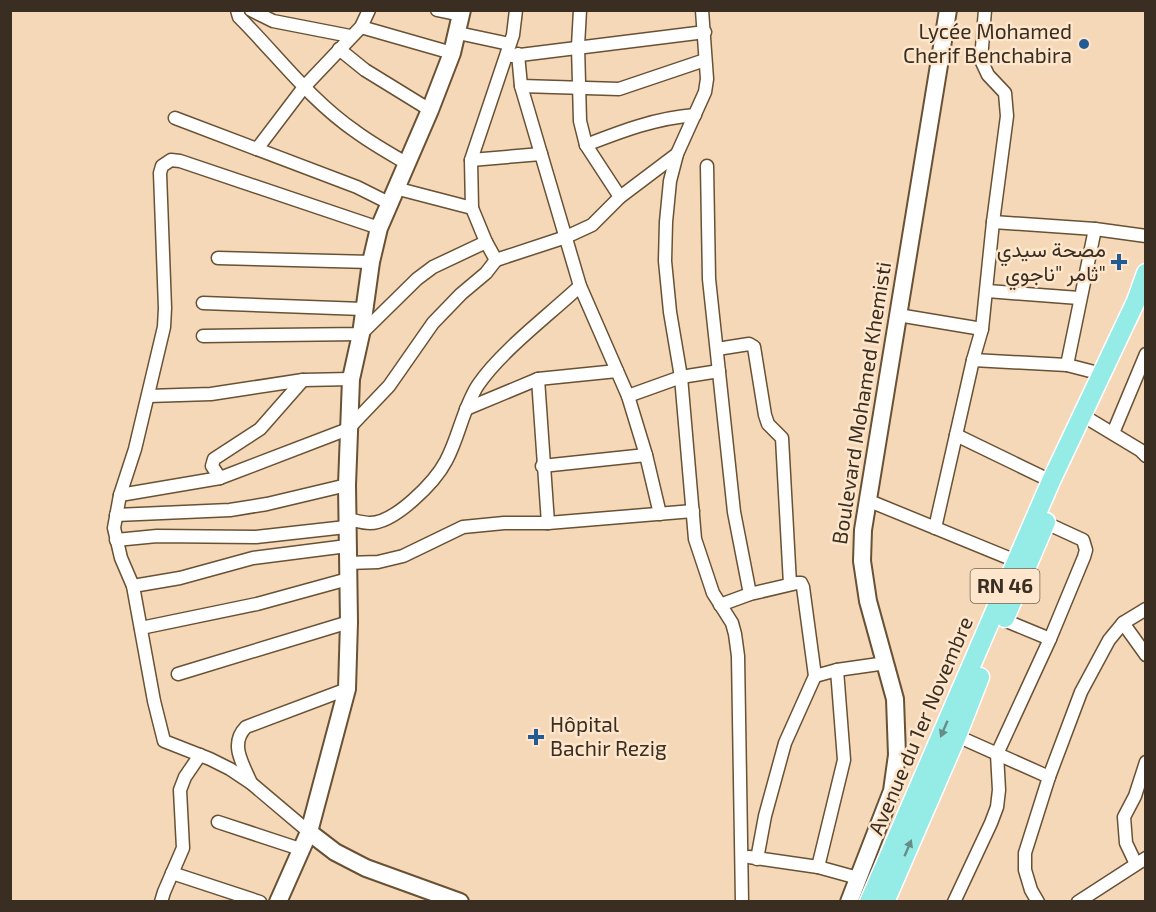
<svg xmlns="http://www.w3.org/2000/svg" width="1156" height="912" viewBox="0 0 1156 912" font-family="'Exo 2',Vazirmatn,sans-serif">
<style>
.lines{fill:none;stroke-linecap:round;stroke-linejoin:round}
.street-casing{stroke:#695134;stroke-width:15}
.secondary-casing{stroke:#695134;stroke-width:20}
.primary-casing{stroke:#fff;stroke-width:21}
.street{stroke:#fff;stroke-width:12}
.secondary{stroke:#fff;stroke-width:16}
.primary{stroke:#95ebe6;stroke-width:18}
.oneway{fill:#678c84}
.poi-dot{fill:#235c94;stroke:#fde6cc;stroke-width:2}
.labels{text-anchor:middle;stroke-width:5;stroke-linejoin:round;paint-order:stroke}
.shield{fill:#fde6cc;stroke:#746554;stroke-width:1.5}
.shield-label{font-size:20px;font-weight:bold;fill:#392e21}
.poi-label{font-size:21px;fill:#392e21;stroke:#fde6cc;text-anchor:end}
.street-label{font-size:21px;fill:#392e21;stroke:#fde6cc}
</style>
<rect width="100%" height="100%" fill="#f5d8b7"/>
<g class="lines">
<g class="street-casing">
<g id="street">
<path d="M237 10 239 17C277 55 310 100 355 131 371 143 389 153 406 163"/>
<path d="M251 10 273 21 350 36"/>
<path d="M437 10 461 15"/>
<path d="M580 10 578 46 580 121 586 145 620 197"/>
<path d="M702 10 707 79 705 92 677 154 670 181 666 222 665 261 670 312 681 377 695 539 713 593 732 623 735 634 738 656 742 902"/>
<path d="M361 27 452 53"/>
<path d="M458 33 509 44"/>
<path d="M339 49 365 70 430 110"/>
<path d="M518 54 521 86 580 286 628 396 646 455 660 514"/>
<path d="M512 56 705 32"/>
<path d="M521 86 619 89 705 60"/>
<path d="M175 118 357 187 389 203"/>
<path d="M586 145C622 131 656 118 695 115"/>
<path d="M257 149 304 87 361 27 369 10"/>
<path d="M471 160 541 154"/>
<path d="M707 166 709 279 734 512 750 594"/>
<path d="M395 188 472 208"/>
<path d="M993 222 1095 229 1146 236"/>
<path d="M218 258 371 262"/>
<path d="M496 260 566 237 592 225 620 197 677 154"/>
<path d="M987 291 1079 298"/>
<path d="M203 303 363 309"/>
<path d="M898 315 982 329"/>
<path d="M203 336 361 334 417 279 433 267 486 242"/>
<path d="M717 349 749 344 754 347 765 415 768 424 782 438 790 584"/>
<path d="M973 360 1067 365 1102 374"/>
<path d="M1067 365 1095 229"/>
<path d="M538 379 548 523"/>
<path d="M148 396 211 394 303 380 351 379"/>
<path d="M628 396 681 377 719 371"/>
<path d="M466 409 538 379 617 371"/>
<path d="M1082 415 1140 450 1146 456"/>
<path d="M1113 433 1146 354"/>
<path d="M956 435 1051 481"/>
<path d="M542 466 646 455"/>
<path d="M220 478 212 466 214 459 260 429 303 380"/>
<path d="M120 495 220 478 348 429 389 386 433 323 461 294 486 273 496 260 486 242 472 208 471 160 513 35 516 10"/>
<path d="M867 500 1016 561"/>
<path d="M116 515 230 510 267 504 347 485"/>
<path d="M347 519C354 520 362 523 370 523 395 523 435 482 446 461 459 437 463 408 478 385 501 351 549 315 580 286"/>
<path d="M935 528 973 360 982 329 993 222 1007 116 1005 93 988 75 981 60 985 10"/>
<path d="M116 540 157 536 256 537 346 527"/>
<path d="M347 563 378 562 403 556 463 527 504 523H548L693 511"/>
<path d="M133 586 180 578 253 558 347 546"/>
<path d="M720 605 750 594 797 583H801L803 587 815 676 785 743 765 816 757 859"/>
<path d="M1004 620 1050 639"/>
<path d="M1123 623 1146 655"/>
<path d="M141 628 257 604 348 579"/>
<path d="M178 674 349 622"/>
<path d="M815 676 837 670 886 663"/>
<path d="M957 736 1049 777"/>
<path d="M251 783C243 764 229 744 246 727L347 689"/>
<path d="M218 822 300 849"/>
<path d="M309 832 251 783 230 769 210 759 164 741 154 701 133 586 121 558 114 528 120 495 135 449 164 327 165 308 160 173 162 166 171 160 180 161 379 228"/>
<path d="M749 857 818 867 858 878"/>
<path d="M1136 864 1126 843 1124 817 1135 796 1146 762"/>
<path d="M818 867 844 760 837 670"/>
<path d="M172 873 260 902"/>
<path d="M161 902 164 892 183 848 180 790 185 777 200 755"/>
<path d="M954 902 991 823 997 807 999 790 997 754 1050 639 1084 557 1086 550 1083 540 1046 523"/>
<path d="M1038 902 1031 890 1025 870V853L1049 777 1081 692 1109 640 1123 623 1146 609"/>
<path d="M1078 902 1146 858"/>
</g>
</g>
<g class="secondary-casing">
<g id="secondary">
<path d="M309 832 335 852 366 868 460 902"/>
<path d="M278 902 309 832 347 689 349 622 347 485 351 379 361 334 371 262 379 228 430 110 452 53 462 10"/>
<path d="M849 902 892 791 897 755 895 699 868 601 862 561 863 530 948 10"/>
</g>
</g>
<g class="primary-casing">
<g id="primary">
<path d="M1005 618 1046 522"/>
<path d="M869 902 1051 481 1136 301 1146 273"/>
<path d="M885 902 957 736 980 677"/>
</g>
</g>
<use href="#street" class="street"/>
<use href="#secondary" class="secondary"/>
<use href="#primary" class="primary"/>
</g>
<defs><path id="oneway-solid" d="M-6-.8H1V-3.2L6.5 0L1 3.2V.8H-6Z" transform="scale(1.5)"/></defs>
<g class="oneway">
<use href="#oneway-solid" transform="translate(944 729) rotate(113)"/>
<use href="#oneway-solid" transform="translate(908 848) rotate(-67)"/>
</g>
<g class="poi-dot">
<circle cx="1084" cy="44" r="6"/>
<path d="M1116 253h6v6h6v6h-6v6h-6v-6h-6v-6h6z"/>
<path d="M533 728h6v6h6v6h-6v6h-6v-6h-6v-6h6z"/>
</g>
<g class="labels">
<rect class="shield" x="970.5" y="569" width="69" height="34" rx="4.5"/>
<g class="shield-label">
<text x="1005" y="593">RN 46</text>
</g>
<g class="poi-label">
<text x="1072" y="39">Lycée Mohamed<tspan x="1072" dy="24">Cherif Benchabira</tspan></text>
<text x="1106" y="257">مصحة سيدي<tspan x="1106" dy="24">ثامر "ناجوي"</tspan></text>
<text x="550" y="732" text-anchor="start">Hôpital<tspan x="550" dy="24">Bachir Rezig</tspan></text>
</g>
<g class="street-label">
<text transform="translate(862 403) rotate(-81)" y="7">Boulevard Mohamed Khemisti</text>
<text transform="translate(921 726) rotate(-67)" y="7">Avenue du 1er Novembre</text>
</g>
</g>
<rect width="1156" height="912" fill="none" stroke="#392e21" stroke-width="24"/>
</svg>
